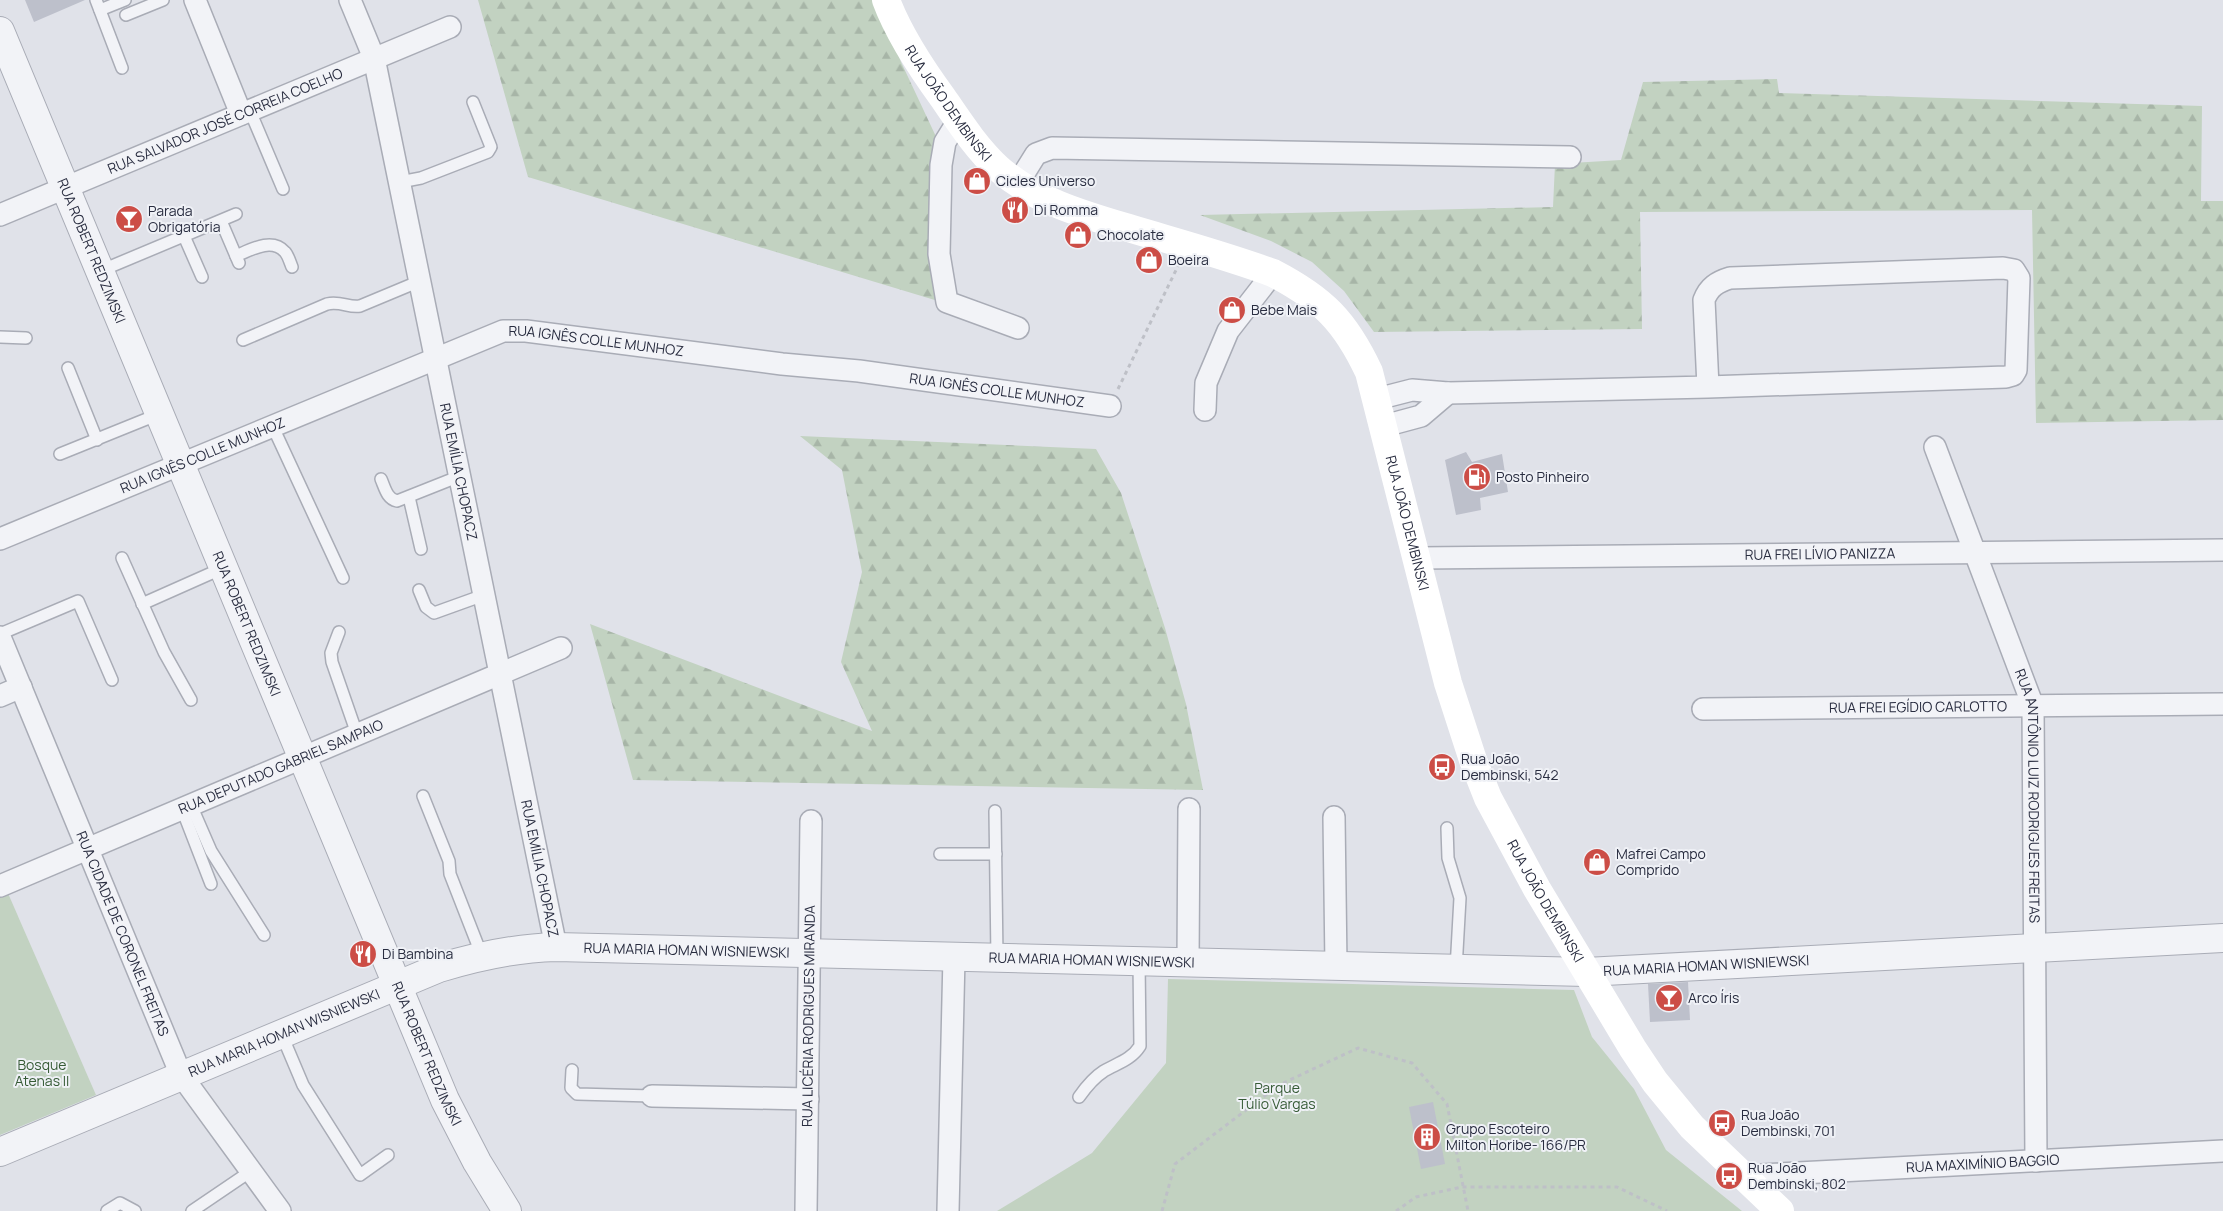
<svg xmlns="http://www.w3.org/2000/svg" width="2223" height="1211" viewBox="0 0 2223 1211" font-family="Manrope,sans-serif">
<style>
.forest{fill:url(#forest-firs)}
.park{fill:#c2d2c1}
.building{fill:#bdc0cb}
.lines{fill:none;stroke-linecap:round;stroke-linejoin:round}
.service-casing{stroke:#a9acb6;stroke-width:14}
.minor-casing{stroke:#a9acb6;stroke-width:24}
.tertiary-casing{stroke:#a9acb6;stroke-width:30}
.path{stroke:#bec0c7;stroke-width:3;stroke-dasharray:4 4;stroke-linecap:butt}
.service{stroke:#f2f3f7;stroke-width:11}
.minor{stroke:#f2f3f7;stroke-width:21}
.tertiary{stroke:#f2f3f7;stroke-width:28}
.secondary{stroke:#fff;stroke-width:28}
.labels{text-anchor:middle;stroke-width:4;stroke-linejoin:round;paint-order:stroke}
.street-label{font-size:14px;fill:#292d40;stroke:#eff1f6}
.poi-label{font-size:14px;fill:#292d40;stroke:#eff1f6;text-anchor:start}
.park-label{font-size:14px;fill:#365b36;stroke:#eff1f6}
</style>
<defs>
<pattern id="forest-firs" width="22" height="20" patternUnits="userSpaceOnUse" patternTransform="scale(1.25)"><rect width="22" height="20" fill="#c2d2c1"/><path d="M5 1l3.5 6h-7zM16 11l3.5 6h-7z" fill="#a7b5a7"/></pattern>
</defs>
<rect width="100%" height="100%" fill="#e0e2e9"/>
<g class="forest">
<path d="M478 0H877L901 62 939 143 938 301 528 177Z"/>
<path d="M1777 79 1779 93 2202 106 2201 201H2223V420L2036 423 2032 210 1640 212 1642 329 1374 332 1344 291 1312 262 1271 241 1200 215 1553 207 1555 164 1621 160 1643 82Z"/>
<path d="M800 436 1096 449 1121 493 1165 628 1186 704 1203 790 633 780 590 624 872 731 841 662 862 572 842 470Z"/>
</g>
<g class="park">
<path d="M7 891 96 1095 0 1135V894Z"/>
<path d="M1168 979 1574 990 1592 1037 1634 1089 1666 1150 1742 1211H997L1092 1153 1166 1063Z"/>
</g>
<g class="building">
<path d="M25 0H85L34 22Z"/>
<path d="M1466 452 1472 462 1502 454 1508 492 1480 498 1481 510 1456 515 1445 460Z"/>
<path d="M1688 982 1690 1020 1650 1022 1648 984Z"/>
<path d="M1433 1102 1445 1164 1421 1169 1409 1107Z"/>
</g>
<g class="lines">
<g class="service-casing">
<g id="service">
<path d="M96 0 122 68"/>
<path d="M100 10 125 0"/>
<path d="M126 15 163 0"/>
<path d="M250 111 283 189"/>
<path d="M400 182 421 178 488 152 491 147 473 102"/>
<path d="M221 221 239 263"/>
<path d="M184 236 202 277"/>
<path d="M236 256C250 250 272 237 285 252 288 255 290 262 292 267"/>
<path d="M100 271 236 214"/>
<path d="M0 337 26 338"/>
<path d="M243 340 327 304C341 301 349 308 360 306L420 281"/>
<path d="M68 368 97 440"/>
<path d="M272 425 343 578"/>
<path d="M60 454 159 414"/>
<path d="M381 479C385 488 387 499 397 501L460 476"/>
<path d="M409 497 421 549"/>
<path d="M122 558 164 652 191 700"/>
<path d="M419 590 426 607 434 613 484 595"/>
<path d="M142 604 223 568"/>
<path d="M339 632 331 653 332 662 357 734"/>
<path d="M0 634 78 601 112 680"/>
<path d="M423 796 449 861 450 874 482 956"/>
<path d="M191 805 211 851 264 935"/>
<path d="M182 809 211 884"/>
<path d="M995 811 997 958"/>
<path d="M1447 828 1448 858 1460 898 1456 969"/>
<path d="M940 854H996"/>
<path d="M281 1033 303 1085 360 1175 388 1155"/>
<path d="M572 1070 571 1088 577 1094 652 1096"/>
<path d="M1079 1097C1086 1087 1093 1078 1104 1071 1118 1063 1131 1060 1140 1046L1139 961"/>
<path d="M107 1211 120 1203 135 1211"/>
<path d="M192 1211 251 1171"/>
</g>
</g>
<g class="minor-casing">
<g id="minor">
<path d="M195 0 241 114"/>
<path id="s1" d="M350 0 374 58 556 947"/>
<path d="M958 121 945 142 941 165 939 254 947 302 1018 328"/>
<path d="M1018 183 1036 154 1052 148 1570 157"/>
<path id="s2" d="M0 215 450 27"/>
<path d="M1377 399 1412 390 1448 393 1708 387 2006 377 2013 375 2016 370 2019 278 2014 270 2003 268 1730 278C1717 282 1709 287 1704 300L1708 387"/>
<path d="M1205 410 1206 383 1228 331 1273 273"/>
<path d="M1384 426 1421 416 1448 393"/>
<path id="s3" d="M1935 447 2033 706 2036 1161"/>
<path id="s4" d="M0 539 503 331H526L782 364 859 371 1110 406"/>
<path id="s5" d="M1418 558 2223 550"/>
<path id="s6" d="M0 637 181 1075 280 1211"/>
<path d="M0 696 21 687"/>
<path id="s7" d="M1703 709 2223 704"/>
<path d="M1334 817 1336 966"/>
<path id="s8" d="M0 886 561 648"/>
<path d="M1188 962 1189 809"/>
<path d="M652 1096 808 1099"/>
<path id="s9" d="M1742 1176 2223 1151"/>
<path id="s10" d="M806 1211 811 821"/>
<path d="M948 1211 954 957"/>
</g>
</g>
<g class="tertiary-casing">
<g id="tertiary">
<path id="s11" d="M0 31 445 1100 477 1162 507 1211"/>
<path id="s12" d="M0 1152 439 968C478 956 515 948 556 947L1586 972 2223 938"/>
</g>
</g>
<g class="path">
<path d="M1118 389 1179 264"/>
<path d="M1162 1211 1175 1164 1279 1085 1358 1048 1412 1063 1447 1104 1468 1211"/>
<path d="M1396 1211 1416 1197 1462 1187H1617L1667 1211"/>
</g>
<use href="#service" class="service"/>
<use href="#minor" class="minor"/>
<use href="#tertiary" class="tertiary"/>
<path class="secondary" id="s13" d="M886 0C899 35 921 68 943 98 960 123 977 149 999 169 1037 202 1085 215 1132 229 1179 243 1227 256 1273 273 1323 299 1345 321 1369 372L1448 683 1473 760 1488 798 1537 889 1633 1049 1655 1082 1692 1127 1780 1211"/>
</g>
<defs>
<g id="shop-disc" transform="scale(1.4375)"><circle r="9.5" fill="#cc4d46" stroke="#eff1f6"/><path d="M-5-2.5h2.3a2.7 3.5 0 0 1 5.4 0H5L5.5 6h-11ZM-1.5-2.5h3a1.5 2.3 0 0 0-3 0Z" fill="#fff"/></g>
<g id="restaurant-disc" transform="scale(1.4375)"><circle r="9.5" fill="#cc4d46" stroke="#eff1f6"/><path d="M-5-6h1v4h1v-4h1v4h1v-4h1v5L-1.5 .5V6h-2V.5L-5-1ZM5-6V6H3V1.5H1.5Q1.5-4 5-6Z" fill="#fff"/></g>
<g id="bar-disc" transform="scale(1.4375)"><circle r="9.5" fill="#cc4d46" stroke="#eff1f6"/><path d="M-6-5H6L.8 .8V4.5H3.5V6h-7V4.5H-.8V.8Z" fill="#fff"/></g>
<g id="fuel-disc" transform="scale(1.4375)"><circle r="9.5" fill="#cc4d46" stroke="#eff1f6"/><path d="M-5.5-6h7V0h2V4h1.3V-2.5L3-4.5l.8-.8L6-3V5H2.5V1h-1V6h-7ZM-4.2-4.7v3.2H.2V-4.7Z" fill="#fff"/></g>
<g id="bus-disc" transform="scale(1.4375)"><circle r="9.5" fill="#cc4d46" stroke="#eff1f6"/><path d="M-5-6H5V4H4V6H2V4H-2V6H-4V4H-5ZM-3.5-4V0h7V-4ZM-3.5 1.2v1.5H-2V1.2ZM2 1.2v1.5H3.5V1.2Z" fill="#fff"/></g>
<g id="building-disc" transform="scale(1.4375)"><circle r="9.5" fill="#cc4d46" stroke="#eff1f6"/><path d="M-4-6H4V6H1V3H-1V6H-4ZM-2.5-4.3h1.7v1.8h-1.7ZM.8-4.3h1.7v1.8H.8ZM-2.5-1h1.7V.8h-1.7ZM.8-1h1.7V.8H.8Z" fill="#fff"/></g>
</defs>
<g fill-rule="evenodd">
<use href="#shop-disc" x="977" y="181"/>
<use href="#restaurant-disc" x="1015" y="210"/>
<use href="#bar-disc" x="129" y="219"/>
<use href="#shop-disc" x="1078" y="235"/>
<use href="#shop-disc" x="1149" y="260"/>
<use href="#shop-disc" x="1232" y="310"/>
<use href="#fuel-disc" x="1477" y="477"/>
<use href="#bus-disc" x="1442" y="767"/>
<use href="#shop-disc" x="1597" y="862"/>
<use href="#restaurant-disc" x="363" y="954"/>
<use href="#bar-disc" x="1669" y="998"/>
<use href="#bus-disc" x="1722" y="1123"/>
<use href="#building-disc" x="1427" y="1137"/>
<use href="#bus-disc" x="1729" y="1176"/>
</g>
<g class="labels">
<g class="street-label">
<text dy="5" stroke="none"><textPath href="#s13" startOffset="121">RUA JOÃO DEMBINSKI</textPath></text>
<text dy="5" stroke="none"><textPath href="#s2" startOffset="244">RUA SALVADOR JOSÉ CORREIA COELHO</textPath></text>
<text dy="5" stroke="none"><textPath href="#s11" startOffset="238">RUA ROBERT REDZIMSKI</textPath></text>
<text dy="5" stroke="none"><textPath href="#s4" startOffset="638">RUA IGNÊS COLLE MUNHOZ</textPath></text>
<text dy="5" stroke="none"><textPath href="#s4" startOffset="1042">RUA IGNÊS COLLE MUNHOZ</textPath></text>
<text dy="5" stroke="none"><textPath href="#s4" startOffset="219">RUA IGNÊS COLLE MUNHOZ</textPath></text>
<text dy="5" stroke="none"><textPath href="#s1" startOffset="485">RUA EMÍLIA CHOPACZ</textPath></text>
<text dy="5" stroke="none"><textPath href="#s13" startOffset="796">RUA JOÃO DEMBINSKI</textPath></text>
<text dy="5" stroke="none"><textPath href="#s5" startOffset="402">RUA FREI LÍVIO PANIZZA</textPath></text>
<text dy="5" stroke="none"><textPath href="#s11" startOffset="642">RUA ROBERT REDZIMSKI</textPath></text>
<text dy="5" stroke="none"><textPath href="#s7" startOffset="215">RUA FREI EGÍDIO CARLOTTO</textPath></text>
<text dy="5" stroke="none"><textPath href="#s8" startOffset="305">RUA DEPUTADO GABRIEL SAMPAIO</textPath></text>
<text dy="5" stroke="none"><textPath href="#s3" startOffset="366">RUA ANTÔNIO LUIZ RODRIGUES FREITAS</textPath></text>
<text dy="5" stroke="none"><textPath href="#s1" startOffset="890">RUA EMÍLIA CHOPACZ</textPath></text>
<text dy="5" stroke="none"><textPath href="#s13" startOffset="1201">RUA JOÃO DEMBINSKI</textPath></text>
<text dy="5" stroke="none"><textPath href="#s6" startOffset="321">RUA CIDADE DE CORONEL FREITAS</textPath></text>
<text dy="5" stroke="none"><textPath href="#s12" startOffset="726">RUA MARIA HOMAN WISNIEWSKI</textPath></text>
<text dy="5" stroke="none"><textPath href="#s12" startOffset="1131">RUA MARIA HOMAN WISNIEWSKI</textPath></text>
<text dy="5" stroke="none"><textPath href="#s12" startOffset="1746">RUA MARIA HOMAN WISNIEWSKI</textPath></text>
<text dy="5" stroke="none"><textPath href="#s10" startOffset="195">RUA LICÉRIA RODRIGUES MIRANDA</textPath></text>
<text dy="5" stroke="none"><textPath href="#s12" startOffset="308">RUA MARIA HOMAN WISNIEWSKI</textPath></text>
<text dy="5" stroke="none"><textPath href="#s11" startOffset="1108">RUA ROBERT REDZIMSKI</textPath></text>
<text dy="5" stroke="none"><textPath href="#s9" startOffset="241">RUA MAXIMÍNIO BAGGIO</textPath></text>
</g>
<g class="poi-label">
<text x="996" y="186">Cicles Universo</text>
<text x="1034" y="215">Di Romma</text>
<text x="148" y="216">Parada<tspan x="148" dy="16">Obrigatória</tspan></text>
<text x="1097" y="240">Chocolate</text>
<text x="1168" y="265">Boeira</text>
<text x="1251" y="315">Bebe Mais</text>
<text x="1496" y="482">Posto Pinheiro</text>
<text x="1461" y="764">Rua João<tspan x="1461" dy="16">Dembinski, 542</tspan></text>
<text x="1616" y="859">Mafrei Campo<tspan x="1616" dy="16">Comprido</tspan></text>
<text x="382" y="959">Di Bambina</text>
<text x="1688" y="1003">Arco Íris</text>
<text x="1741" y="1120">Rua João<tspan x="1741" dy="16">Dembinski, 701</tspan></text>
<text x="1446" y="1134">Grupo Escoteiro<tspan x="1446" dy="16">Milton Horibe- 166/PR</tspan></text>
<text x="1748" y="1173">Rua João<tspan x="1748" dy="16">Dembinski, 802</tspan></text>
</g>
<g class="park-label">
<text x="42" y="1070">Bosque<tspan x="42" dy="16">Atenas II</tspan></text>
<text x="1277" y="1093">Parque<tspan x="1277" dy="16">Túlio Vargas</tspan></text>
</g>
</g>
</svg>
